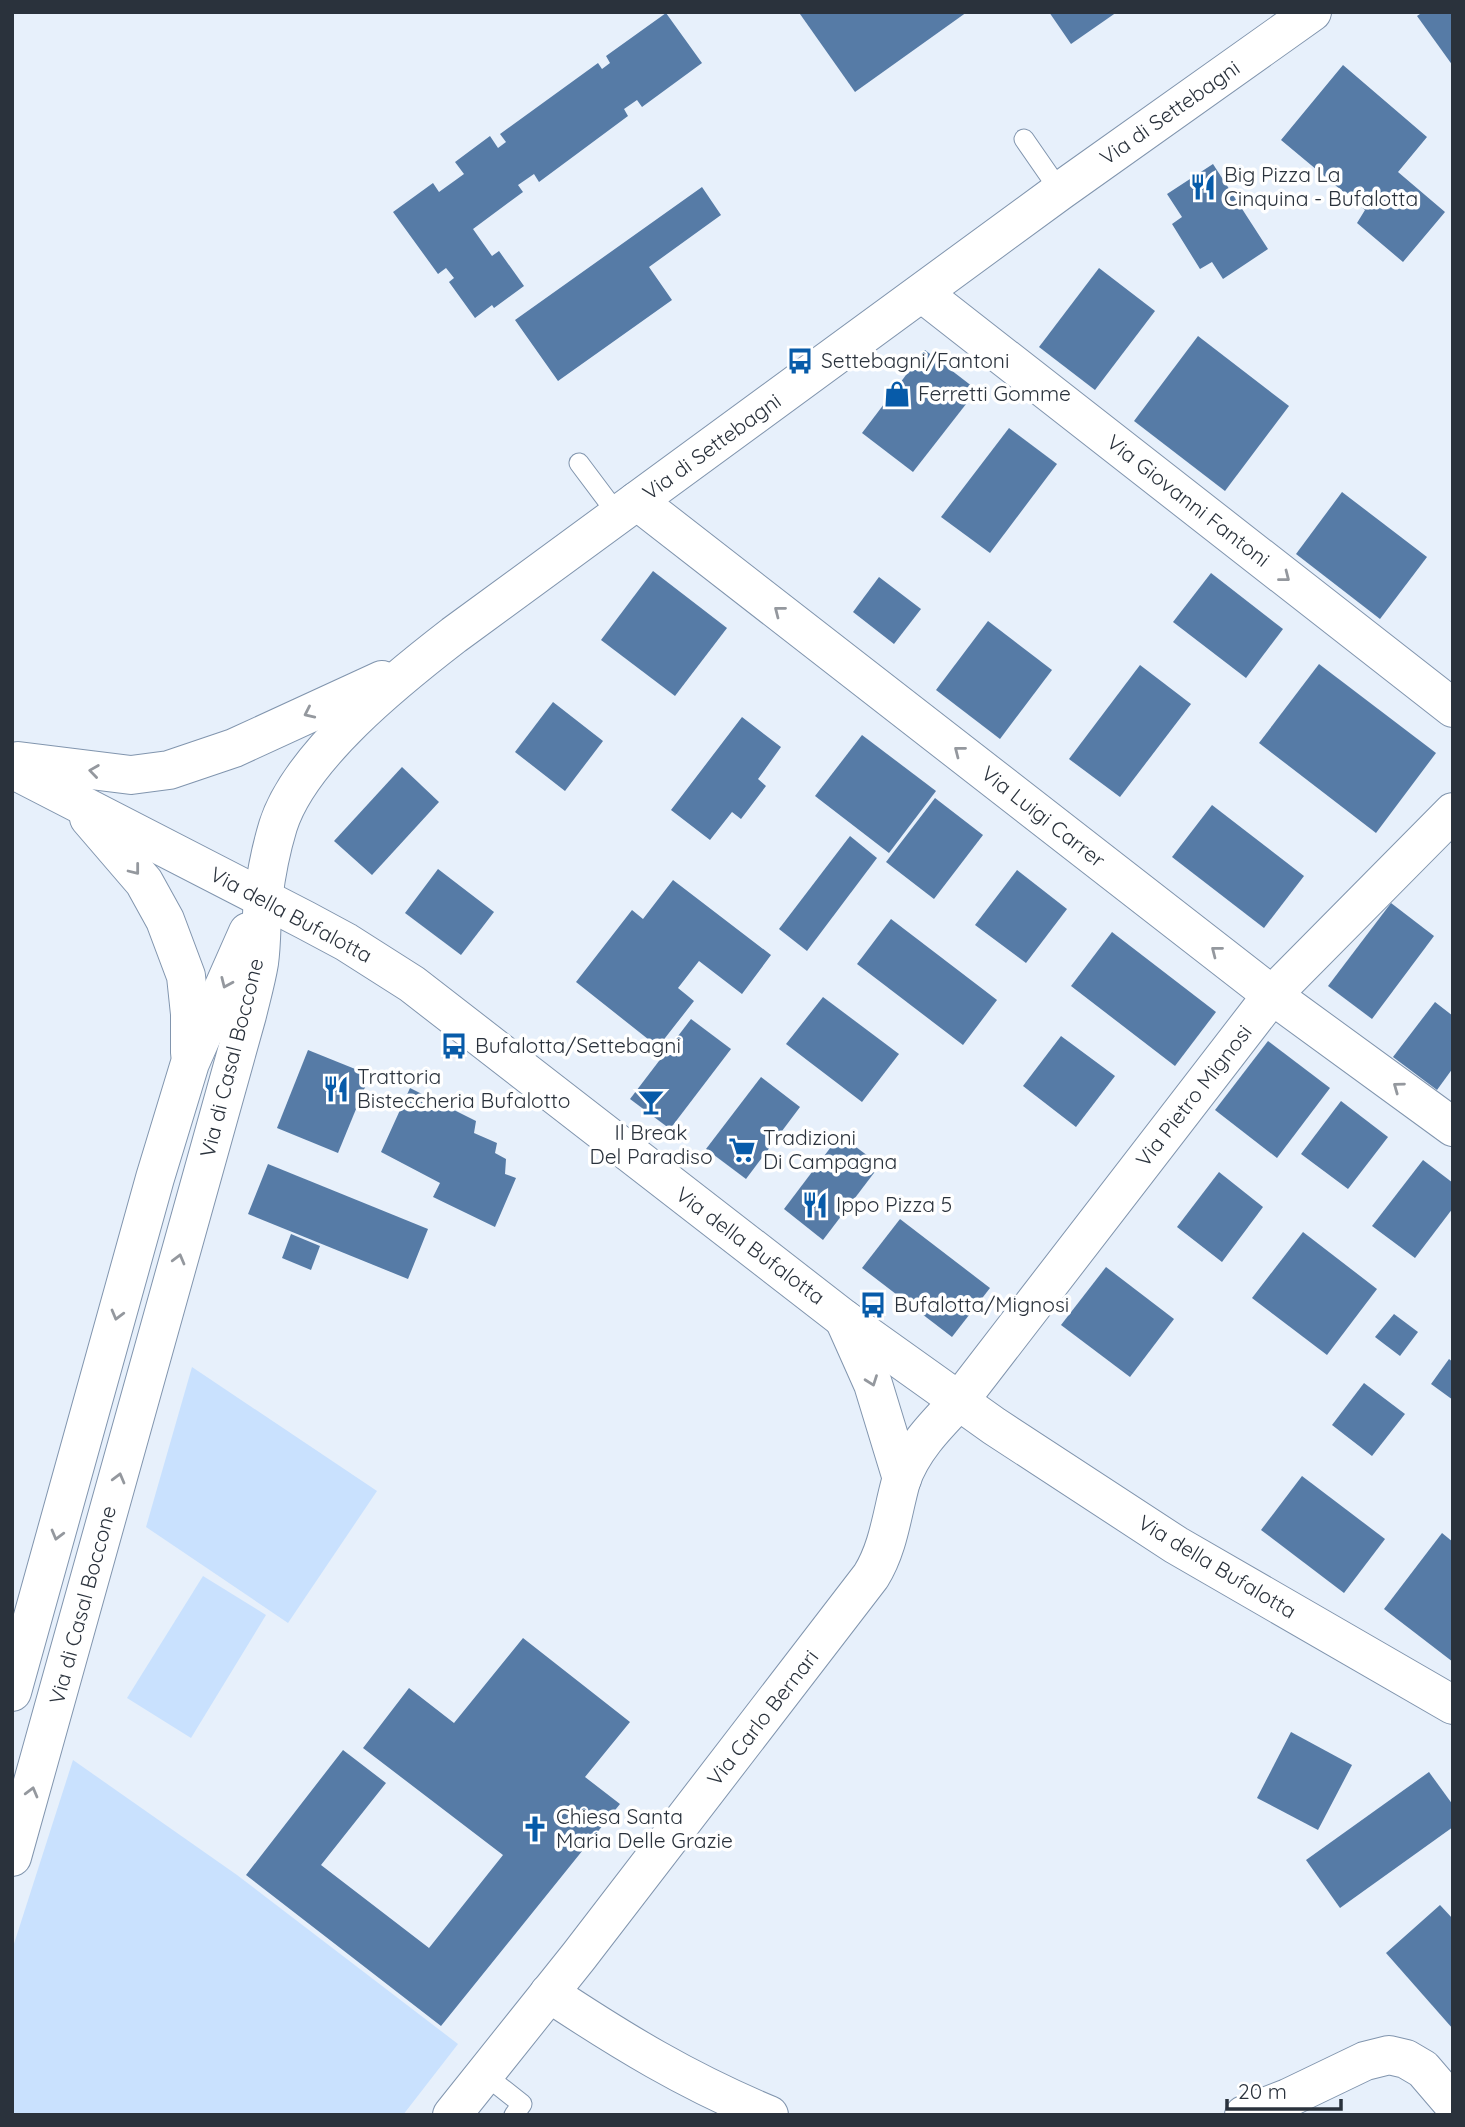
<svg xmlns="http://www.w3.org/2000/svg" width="1465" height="2127" viewBox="0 0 1465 2127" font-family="Quicksand,sans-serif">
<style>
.green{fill:#c9e1fe}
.building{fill:#567ba6}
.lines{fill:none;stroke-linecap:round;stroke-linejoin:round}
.service-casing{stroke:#8195ae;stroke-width:21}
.minor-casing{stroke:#8195ae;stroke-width:40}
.tertiary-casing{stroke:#8195ae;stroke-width:40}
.service{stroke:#fff;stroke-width:19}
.minor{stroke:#fff;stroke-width:38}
.tertiary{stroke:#fff;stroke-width:38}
.oneway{stroke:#94989e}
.labels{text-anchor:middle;stroke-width:7;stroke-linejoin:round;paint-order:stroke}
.street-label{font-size:21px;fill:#2a323c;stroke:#fff}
.poi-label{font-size:21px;fill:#2a323c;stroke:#fff;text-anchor:start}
</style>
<rect width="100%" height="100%" fill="#e7f0fb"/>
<g class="green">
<path d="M192 1367 377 1491 288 1623 146 1527Z"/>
<path d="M203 1576 266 1615 191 1738 127 1698Z"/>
<path d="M73 1760 237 1875 458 2044 403 2115H12V1950Z"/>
</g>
<g class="building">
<path d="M802 12H967L855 92 800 14Z"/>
<path d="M1049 12H1117L1071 44Z"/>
<path d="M1423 12H1453V66L1417 16Z"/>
<path d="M666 13 702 63 642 107 637 100 624 109 628 116 539 182 534 174 518 185 523 192 473 229 492 256 499 251 524 286 494 308 492 305 475 318 449 282 454 278 446 268 438 274 393 212 433 183 439 192 464 174 455 162 490 136 498 148 506 142 500 134 598 63 602 69 610 63 606 56Z"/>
<path d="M1343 65 1427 137 1398 172 1445 212 1403 262 1357 223 1365 210 1281 140Z"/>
<path d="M1213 164 1268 249 1223 279 1212 262 1200 269 1172 224 1182 217 1167 194Z"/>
<path d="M702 187 721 215 649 267 672 300 558 381 515 320Z"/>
<path d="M1099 268 1155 311 1095 390 1039 347Z"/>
<path d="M1198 336 1289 406 1225 491 1134 421Z"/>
<path d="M925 350 977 390 913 472 862 433Z"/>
<path d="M1009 428 1057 464 990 553 941 517Z"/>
<path d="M1342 492 1427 557 1380 619 1296 554Z"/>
<path d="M653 571 727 628 675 696 601 640Z"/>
<path d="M1211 573 1283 629 1246 678 1173 622Z"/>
<path d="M879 577 921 609 894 644 853 612Z"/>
<path d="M988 621 1052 670 1000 739 936 690Z"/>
<path d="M1319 664 1436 753 1376 833 1259 743Z"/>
<path d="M1140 665 1191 704 1120 797 1069 759Z"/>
<path d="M553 702 603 741 565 791 515 752Z"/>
<path d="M742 717 781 747 758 779 766 786 741 819 732 812 710 840 671 810Z"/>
<path d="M862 735 936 791 889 853 815 796Z"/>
<path d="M402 767 439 802 372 875 334 841Z"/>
<path d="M935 798 983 835 934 899 886 862Z"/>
<path d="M1212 805 1304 876 1264 928 1172 857Z"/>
<path d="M850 836 877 858 807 951 779 929Z"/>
<path d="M438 869 494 912 461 955 405 913Z"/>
<path d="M1017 870 1067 909 1026 963 975 925Z"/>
<path d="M673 880 771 955 742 994 699 961 678 988 694 1001 658 1047 576 982 632 910 643 919Z"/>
<path d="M1391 903 1434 936 1372 1019 1328 986Z"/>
<path d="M891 919 997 1000 963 1045 857 964Z"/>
<path d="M1112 932 1216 1012 1175 1066 1071 986Z"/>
<path d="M823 997 899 1054 862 1102 786 1044Z"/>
<path d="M1435 1002 1453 1016V1068L1437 1090 1393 1057Z"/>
<path d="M691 1019 731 1049 670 1129 630 1099Z"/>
<path d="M1061 1036 1115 1076 1076 1127 1023 1086Z"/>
<path d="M1268 1041 1330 1088 1277 1158 1215 1110Z"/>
<path d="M308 1050 370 1075 338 1153 277 1128Z"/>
<path d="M761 1077 800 1107 746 1179 706 1149Z"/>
<path d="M410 1088 476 1121 474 1133 497 1143 495 1153 506 1159 505 1174 516 1178 495 1227 433 1197 440 1183 381 1152Z"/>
<path d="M1341 1101 1388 1137 1348 1189 1301 1154Z"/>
<path d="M840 1135 880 1165 823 1240 784 1209Z"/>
<path d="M1423 1160 1453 1183V1208L1415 1258 1372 1226Z"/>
<path d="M268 1164 428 1229 408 1279 248 1214Z"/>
<path d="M1219 1172 1263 1207 1222 1262 1177 1227Z"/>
<path d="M900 1219 990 1288 952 1337 862 1268Z"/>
<path d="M1303 1232 1377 1289 1327 1355 1252 1298Z"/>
<path d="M291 1234 320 1246 311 1270 282 1258Z"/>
<path d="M1106 1267 1174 1319 1130 1377 1061 1325Z"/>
<path d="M1394 1314 1418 1332 1400 1356 1375 1337Z"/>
<path d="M1449 1359 1453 1362V1400L1431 1384Z"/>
<path d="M1364 1383 1405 1414 1372 1456 1332 1425Z"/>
<path d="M1302 1476 1385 1539 1344 1593 1261 1530Z"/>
<path d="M1442 1533 1453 1542V1662L1384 1609Z"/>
<path d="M523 1638 630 1722 585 1777 620 1804 441 2026 246 1875 343 1750 386 1783 321 1865 429 1948 503 1855 363 1748 409 1688 454 1723Z"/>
<path d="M1291 1732 1352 1765 1318 1830 1257 1798Z"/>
<path d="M1429 1772 1453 1805V1827L1340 1908 1306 1860Z"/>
<path d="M1440 1905 1453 1919V2029L1386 1953Z"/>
</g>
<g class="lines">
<g class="service-casing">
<g id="service">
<path d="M1024 139 1060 191"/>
<path d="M579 463 618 515"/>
<path d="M484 2074 522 2104 514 2115"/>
</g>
</g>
<g class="minor-casing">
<g id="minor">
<path d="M922 293 1453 708"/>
<path d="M637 501 1272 995 1453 1127"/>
<path d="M844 1319 873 1384 902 1479"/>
<path d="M549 1993C623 2042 687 2081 769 2115"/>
<path d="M452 2115 579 1956 871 1576C889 1547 892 1513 901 1481 912 1449 936 1425 959 1401L1272 995 1453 812"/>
<path d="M1244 2115 1288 2098 1365 2061 1389 2055 1406 2059 1423 2069 1453 2104"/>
</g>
</g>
<g class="tertiary-casing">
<g id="tertiary">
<path d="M18 761 131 775 169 770 234 748 382 680"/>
<path d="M12 769 305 920 346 942 412 984 844 1319 994 1426 1176 1545 1453 1705"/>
<path d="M89 818 144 882 165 920 186 976 190 1014V1053"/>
<path d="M12 1692 155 1178 190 1063 248 932"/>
<path d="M12 1857 247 1015C251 998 256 981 259 963 262 942 261 920 263 899 266 875 271 849 278 826 300 756 397 679 454 635L1060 191 1312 12"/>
</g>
</g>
<use href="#service" class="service"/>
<use href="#minor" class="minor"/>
<use href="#tertiary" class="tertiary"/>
</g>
<defs><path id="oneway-chevron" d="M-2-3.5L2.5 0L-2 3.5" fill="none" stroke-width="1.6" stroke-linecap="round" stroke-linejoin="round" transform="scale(1.75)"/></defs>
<g class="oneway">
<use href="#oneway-chevron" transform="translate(1285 577) rotate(38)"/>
<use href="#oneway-chevron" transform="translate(779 611) rotate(-142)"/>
<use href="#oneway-chevron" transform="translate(309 713) rotate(155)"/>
<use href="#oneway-chevron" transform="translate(959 751) rotate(-142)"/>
<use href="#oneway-chevron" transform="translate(94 771) rotate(-172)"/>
<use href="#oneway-chevron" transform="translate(135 870) rotate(52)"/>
<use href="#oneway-chevron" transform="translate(1216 951) rotate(-142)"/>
<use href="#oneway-chevron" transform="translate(226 983) rotate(114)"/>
<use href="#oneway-chevron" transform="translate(1398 1087) rotate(-144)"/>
<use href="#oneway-chevron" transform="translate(179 1259) rotate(-75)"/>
<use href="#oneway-chevron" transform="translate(117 1315) rotate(105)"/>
<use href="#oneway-chevron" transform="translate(872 1381) rotate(70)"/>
<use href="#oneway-chevron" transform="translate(119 1478) rotate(-75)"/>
<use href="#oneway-chevron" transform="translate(57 1535) rotate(105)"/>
<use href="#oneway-chevron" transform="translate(32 1792) rotate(-75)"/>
</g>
<defs>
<g id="restaurant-bare" transform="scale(2.1)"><path d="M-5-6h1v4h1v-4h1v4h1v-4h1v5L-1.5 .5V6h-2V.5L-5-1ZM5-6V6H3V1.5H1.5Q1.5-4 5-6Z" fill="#075ba9" stroke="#fff" stroke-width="2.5" paint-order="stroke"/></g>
<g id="bus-bare" transform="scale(2.1)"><path d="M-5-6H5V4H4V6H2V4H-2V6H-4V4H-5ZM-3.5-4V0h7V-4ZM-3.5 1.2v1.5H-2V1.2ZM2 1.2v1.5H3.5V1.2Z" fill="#075ba9" stroke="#fff" stroke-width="2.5" paint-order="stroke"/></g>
<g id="shop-bare" transform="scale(2.1)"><path d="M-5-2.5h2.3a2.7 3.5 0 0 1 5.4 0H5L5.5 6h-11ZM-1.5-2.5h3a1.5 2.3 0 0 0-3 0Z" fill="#075ba9" stroke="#fff" stroke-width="2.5" paint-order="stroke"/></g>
<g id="bar-bare" transform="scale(2.1)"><path d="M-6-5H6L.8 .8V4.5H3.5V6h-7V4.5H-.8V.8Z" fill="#075ba9" stroke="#fff" stroke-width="2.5" paint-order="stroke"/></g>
<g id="supermarket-bare" transform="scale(2.1)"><path d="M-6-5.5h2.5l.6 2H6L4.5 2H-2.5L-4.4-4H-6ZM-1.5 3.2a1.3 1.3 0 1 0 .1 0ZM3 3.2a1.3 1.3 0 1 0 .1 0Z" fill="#075ba9" stroke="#fff" stroke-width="2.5" paint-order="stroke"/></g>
<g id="church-bare" transform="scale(2.1)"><path d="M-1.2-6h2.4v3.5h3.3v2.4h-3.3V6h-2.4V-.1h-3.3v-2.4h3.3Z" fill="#075ba9" stroke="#fff" stroke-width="2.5" paint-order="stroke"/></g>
</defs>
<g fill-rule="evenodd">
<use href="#restaurant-bare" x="1203" y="187"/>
<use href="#bus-bare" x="800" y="361"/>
<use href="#shop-bare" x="897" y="394"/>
<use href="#bus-bare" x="454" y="1046"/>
<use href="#restaurant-bare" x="336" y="1089"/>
<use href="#bar-bare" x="651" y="1102"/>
<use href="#supermarket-bare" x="742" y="1150"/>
<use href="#restaurant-bare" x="815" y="1205"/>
<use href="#bus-bare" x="873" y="1305"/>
<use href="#church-bare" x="535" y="1829"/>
</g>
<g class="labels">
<g class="street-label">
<text transform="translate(1170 113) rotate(-35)" y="7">Via di Settebagni</text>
<text transform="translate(712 447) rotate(-36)" y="7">Via di Settebagni</text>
<text transform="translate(1188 501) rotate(38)" y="7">Via Giovanni Fantoni</text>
<text transform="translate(1043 817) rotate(38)" y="7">Via Luigi Carrer</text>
<text transform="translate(291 915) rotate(28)" y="7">Via della Bufalotta</text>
<text transform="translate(232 1058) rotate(-76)" y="7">Via di Casal Boccone</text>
<text transform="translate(1194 1096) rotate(-52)" y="7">Via Pietro Mignosi</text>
<text transform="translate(750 1246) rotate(37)" y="7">Via della Bufalotta</text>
<text transform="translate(1217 1567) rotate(31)" y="7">Via della Bufalotta</text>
<text transform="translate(83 1605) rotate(-75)" y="7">Via di Casal Boccone</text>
<text transform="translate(763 1718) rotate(-52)" y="7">Via Carlo Bernari</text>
</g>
<g class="poi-label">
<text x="1224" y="182">Big Pizza La<tspan x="1224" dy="24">Cinquina - Bufalotta</tspan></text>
<text x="821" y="368">Settebagni/Fantoni</text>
<text x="918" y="401">Ferretti Gomme</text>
<text x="475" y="1053">Bufalotta/Settebagni</text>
<text x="357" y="1084">Trattoria<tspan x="357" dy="24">Bisteccheria Bufalotto</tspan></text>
<text x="651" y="1140" text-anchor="middle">Il Break<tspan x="651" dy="24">Del Paradiso</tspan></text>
<text x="763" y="1145">Tradizioni<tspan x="763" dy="24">Di Campagna</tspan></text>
<text x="836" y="1212">Ippo Pizza 5</text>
<text x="894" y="1312">Bufalotta/Mignosi</text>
<text x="556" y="1824">Chiesa Santa<tspan x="556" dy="24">Maria Delle Grazie</tspan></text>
</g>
</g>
<rect width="1465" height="2127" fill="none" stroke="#2a323c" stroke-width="28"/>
<path d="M1227 2099v10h114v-10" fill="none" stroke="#2a323c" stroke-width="3.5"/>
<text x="1238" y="2099" font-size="21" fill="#2a323c" stroke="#ffffff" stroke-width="5" paint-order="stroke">20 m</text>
</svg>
